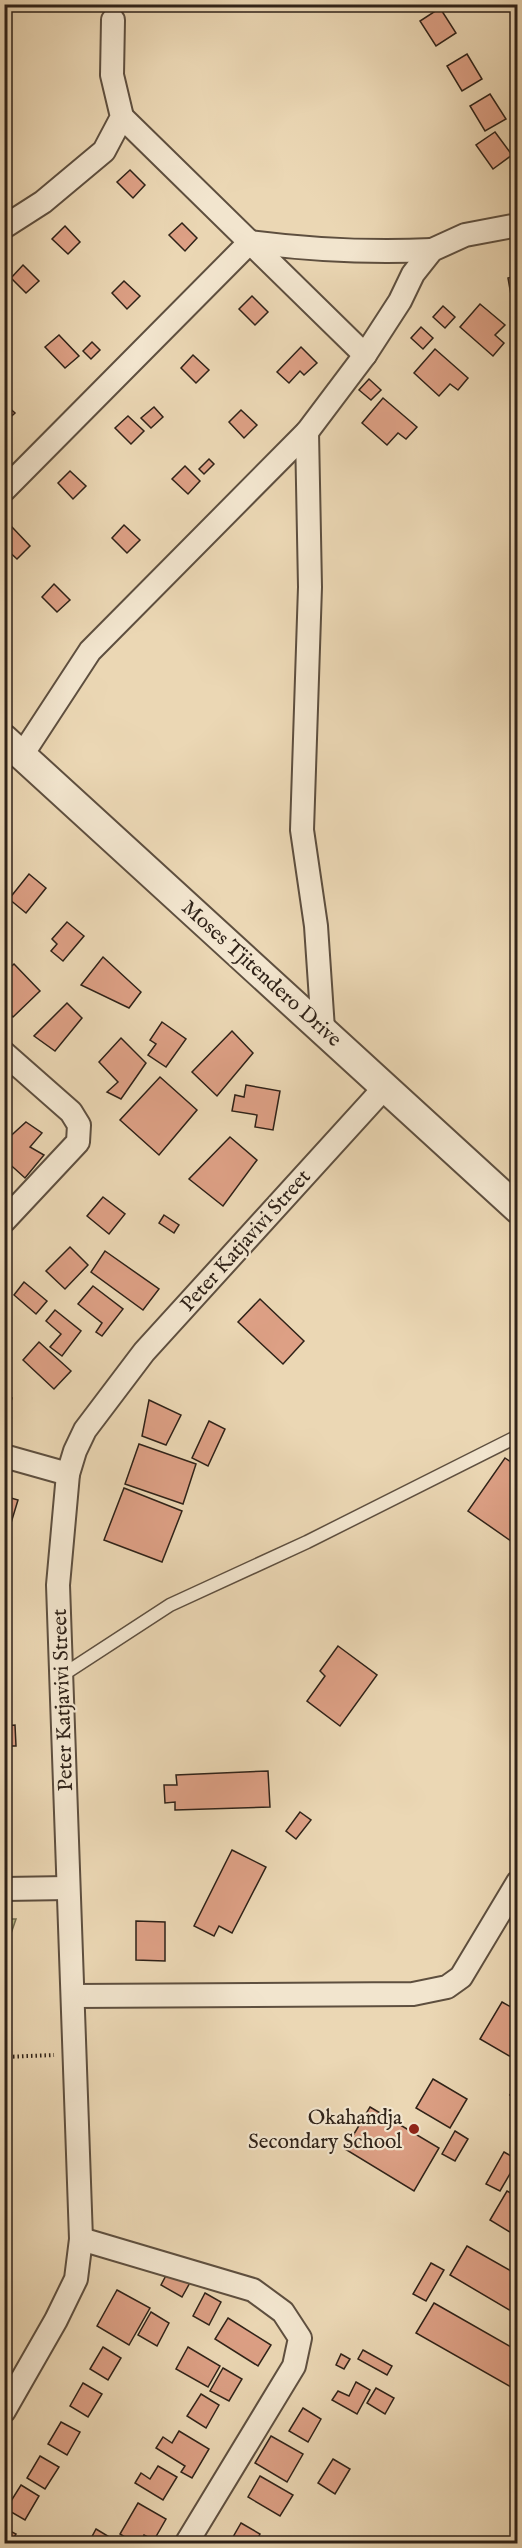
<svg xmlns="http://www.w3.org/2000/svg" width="522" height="2548" viewBox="0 0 522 2548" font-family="'IM FELL English',serif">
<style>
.green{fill:#bcbd8a;stroke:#767051;stroke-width:1.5}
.building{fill:#dda085;stroke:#2f2218;stroke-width:1.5}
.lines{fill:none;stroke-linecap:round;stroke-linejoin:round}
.service-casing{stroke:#5e4f3f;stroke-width:15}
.minor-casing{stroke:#5e4f3f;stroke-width:26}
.tertiary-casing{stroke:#5e4f3f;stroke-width:32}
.path{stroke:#2f2218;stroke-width:4;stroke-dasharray:1.5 3;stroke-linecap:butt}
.service{stroke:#f2e5ce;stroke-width:12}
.minor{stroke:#f2e5ce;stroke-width:22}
.tertiary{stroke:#f2e5ce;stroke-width:28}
.poi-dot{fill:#8f2418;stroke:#f2e5ce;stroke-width:2}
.labels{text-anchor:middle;stroke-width:4.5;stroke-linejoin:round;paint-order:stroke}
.street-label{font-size:21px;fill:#2f2218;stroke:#f2e5ce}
.poi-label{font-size:21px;fill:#2f2218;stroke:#f2e5ce;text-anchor:end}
</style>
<rect width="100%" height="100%" fill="#ebd7b4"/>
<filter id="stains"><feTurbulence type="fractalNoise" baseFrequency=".00333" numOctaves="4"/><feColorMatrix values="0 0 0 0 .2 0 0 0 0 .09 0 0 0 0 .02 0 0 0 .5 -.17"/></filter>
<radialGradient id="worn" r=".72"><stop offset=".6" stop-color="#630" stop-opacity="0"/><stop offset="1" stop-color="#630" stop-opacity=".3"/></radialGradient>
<path class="green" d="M5 1919H16L5 1951 4 1919Z"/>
<g class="building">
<path d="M440 8 456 33 436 46 420 21Z"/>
<path d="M467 54 482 79 462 91 447 66Z"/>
<path d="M490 94 506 119 485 131 470 106Z"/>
<path d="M495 132 512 155 493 169 476 145Z"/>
<path d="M130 170 145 185 133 198 117 182Z"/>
<path d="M182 223 197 238 185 251 169 235Z"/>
<path d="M65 226 80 242 68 254 52 239Z"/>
<path d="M23 265 39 281 26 293 11 278Z"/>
<path d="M518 276V311L514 312 508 278Z"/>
<path d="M124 281 140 296 127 309 112 293Z"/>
<path d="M252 296 268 312 255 325 239 309Z"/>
<path d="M480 304 505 325 495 335 504 343 493 356 460 327Z"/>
<path d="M443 306 455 317 445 328 433 317Z"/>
<path d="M421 327 433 338 423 349 411 338Z"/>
<path d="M59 335 79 356 65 368 45 347Z"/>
<path d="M92 342 100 350 91 359 83 351Z"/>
<path d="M301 347 317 363 304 375 300 371 289 383 277 372Z"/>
<path d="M435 349 468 378 458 390 450 384 439 396 414 373Z"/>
<path d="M193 355 209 370 196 383 181 368Z"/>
<path d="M369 379 381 390 371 400 359 390Z"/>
<path d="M383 398 417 427 406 439 398 433 387 445 362 423Z"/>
<path d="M4 403 15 413 4 423Z"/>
<path d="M154 407 163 417 151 428 141 418Z"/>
<path d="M241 410 257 425 244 438 229 422Z"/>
<path d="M128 416 144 431 131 444 115 428Z"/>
<path d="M209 459 214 464 204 474 199 469Z"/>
<path d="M185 466 200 481 188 494 172 479Z"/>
<path d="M70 471 86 486 73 499 58 483Z"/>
<path d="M124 525 140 540 127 553 112 538Z"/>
<path d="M12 527 30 546 17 559 4 547V535Z"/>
<path d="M54 584 70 600 57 612 42 597Z"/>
<path d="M29 874 46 888 26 913 9 899Z"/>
<path d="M67 922 84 936 63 961 51 951 57 944 52 939Z"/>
<path d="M103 957 141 992 129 1008 81 985Z"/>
<path d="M14 964 40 991 13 1017 4 1008V983L8 980 4 973Z"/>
<path d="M67 1003 82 1018 55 1051 34 1036Z"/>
<path d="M162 1022 186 1039 166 1067 148 1055 156 1044 150 1040Z"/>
<path d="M232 1031 253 1053 217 1096 192 1072Z"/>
<path d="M121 1038 146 1063 121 1099 107 1092 118 1082 99 1062Z"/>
<path d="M160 1077 197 1110 159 1155 120 1120Z"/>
<path d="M246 1085 280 1091 273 1130 255 1127 257 1115 232 1111 235 1095 244 1097Z"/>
<path d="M26 1122 42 1133 30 1147 44 1155 25 1178 4 1159V1142Z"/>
<path d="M230 1137 257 1160 223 1206 189 1179Z"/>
<path d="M103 1197 125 1214 109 1234 87 1216Z"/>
<path d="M164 1215 179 1225 174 1233 159 1223Z"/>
<path d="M70 1247 88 1265 65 1289 46 1271Z"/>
<path d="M105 1251 159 1289 143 1310 91 1272Z"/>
<path d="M24 1282 47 1301 36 1314 14 1295Z"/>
<path d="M93 1286 123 1309 102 1336 96 1332 102 1323 78 1304Z"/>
<path d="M260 1299 304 1341 283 1364 238 1322Z"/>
<path d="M55 1310 81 1331 62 1356 50 1347 61 1334 46 1321Z"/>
<path d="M39 1342 71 1371 54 1389 23 1360Z"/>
<path d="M4 1396 12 1398 6 1419H4Z"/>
<path d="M149 1400 181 1415 166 1445 142 1436Z"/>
<path d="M209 1421 225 1429 208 1466 192 1458Z"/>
<path d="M139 1444 196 1464 183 1504 125 1484Z"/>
<path d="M505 1458 518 1467V1546L468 1511Z"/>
<path d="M124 1488 182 1511 162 1562 104 1540Z"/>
<path d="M4 1496 18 1500 8 1533 4 1532Z"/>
<path d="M338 1646 377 1675 340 1726 307 1701 325 1676 320 1671Z"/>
<path d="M15 1725 16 1746H4V1726Z"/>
<path d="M268 1771 270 1807 175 1810V1802L165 1803 164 1785H177L176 1775Z"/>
<path d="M300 1812 311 1820 296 1839 286 1831Z"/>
<path d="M232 1850 266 1867 232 1933 219 1926 214 1936 194 1926Z"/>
<path d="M136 1921 165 1922V1961L136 1960Z"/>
<path d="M502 2002 518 2011V2061L480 2039Z"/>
<path d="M433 2079 467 2099 450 2128 416 2108Z"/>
<path d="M518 2082V2099L510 2095Z"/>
<path d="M370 2107 439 2148 414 2191 345 2149Z"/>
<path d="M455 2131 468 2139 455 2161 442 2154Z"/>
<path d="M504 2152 518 2160 500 2191 486 2184Z"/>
<path d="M507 2191 518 2197V2237L490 2220Z"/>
<path d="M467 2246 518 2275V2315L450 2275Z"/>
<path d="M431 2263 444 2270 426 2301 413 2294Z"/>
<path d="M170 2268 192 2279 182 2297 161 2285Z"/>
<path d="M117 2290 150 2308 129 2345 97 2326Z"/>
<path d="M205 2293 221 2302 209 2325 193 2316Z"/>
<path d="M434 2303 518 2351V2391L416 2333Z"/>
<path d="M151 2312 169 2323 157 2346 138 2335Z"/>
<path d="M228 2318 271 2345 258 2366 215 2339Z"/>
<path d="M103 2347 121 2358 108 2380 90 2369Z"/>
<path d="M188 2347 220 2366 208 2387 176 2369Z"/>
<path d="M363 2350 392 2366 387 2375 358 2359Z"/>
<path d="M341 2354 350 2359 344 2369 336 2365Z"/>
<path d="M223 2368 242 2379 229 2401 210 2391Z"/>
<path d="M356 2382 370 2390 357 2414 332 2400 338 2391 349 2396Z"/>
<path d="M83 2383 102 2394 88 2417 70 2406Z"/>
<path d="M376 2388 394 2398 385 2414 367 2403Z"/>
<path d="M201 2394 219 2405 206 2428 187 2416Z"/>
<path d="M303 2408 321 2419 308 2442 289 2431Z"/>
<path d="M61 2422 80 2432 67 2455 48 2444Z"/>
<path d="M179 2431 209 2449 192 2478 181 2472 185 2466 156 2448 163 2437 172 2443Z"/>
<path d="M271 2436 303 2454 287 2482 255 2463Z"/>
<path d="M40 2456 59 2467 45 2489 27 2478Z"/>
<path d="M333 2459 350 2469 335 2494 318 2483Z"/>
<path d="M158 2466 177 2477 163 2500 135 2483 141 2473 150 2479Z"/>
<path d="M260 2476 293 2495 280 2516 248 2497Z"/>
<path d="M21 2485 39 2496 25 2520 6 2509Z"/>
<path d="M138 2503 166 2519 154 2540 144 2535 140 2544H136L120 2534Z"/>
<path d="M241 2523 260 2534 255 2544H229Z"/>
<path d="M4 2528 16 2534 10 2544H4Z"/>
<path d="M96 2529 121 2544H88Z"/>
</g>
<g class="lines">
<g class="service-casing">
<path id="service" d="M61 1676 170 1605 307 1542 518 1436"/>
</g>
<g class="minor-casing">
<g id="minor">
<path d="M122 117 365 355"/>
<path d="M4 227 43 202 104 151 122 117 112 75 113 20"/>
<path d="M307 432 310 587 302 830 316 926 323 1029"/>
<path d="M4 490 250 242C312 250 370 253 432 250"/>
<path d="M22 755 90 651 307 432 365 355 400 301 413 274 432 250 465 235 518 225"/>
<path d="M4 1053 71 1112 79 1125 78 1142 4 1221"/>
<path d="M4 1456 68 1474"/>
<path d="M4 1889 68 1888"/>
<path d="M74 1996 413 1994 447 1987 461 1977 518 1882"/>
<path d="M81 2239 253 2290 283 2312 300 2338 294 2366 186 2544"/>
<path d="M4 2411 56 2320 76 2279 81 2239 58 1585 68 1474 75 1451 85 1430 144 1352 386 1086"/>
</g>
</g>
<g class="tertiary-casing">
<path id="tertiary" d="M4 739 518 1209"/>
</g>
<path class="path" d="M4 2057 54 2055"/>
<use href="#service" class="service"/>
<use href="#minor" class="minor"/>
<use href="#tertiary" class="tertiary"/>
</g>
<circle class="poi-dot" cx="414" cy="2129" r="6"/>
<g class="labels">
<g class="street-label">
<text transform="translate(262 973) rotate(42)" y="7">Moses Tjitendero Drive</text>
<text transform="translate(245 1240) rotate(-48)" y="7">Peter Katjavivi Street</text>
<text transform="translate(62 1700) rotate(-92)" y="7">Peter Katjavivi Street</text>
</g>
<g class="poi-label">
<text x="402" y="2124">Okahandja<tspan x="402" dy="24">Secondary School</tspan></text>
</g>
</g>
<rect width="522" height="2548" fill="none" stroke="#ebd7b4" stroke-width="24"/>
<rect x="6" y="6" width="510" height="2536" fill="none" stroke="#2f2218" stroke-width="3"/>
<rect x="12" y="12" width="498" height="2524" fill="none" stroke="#2f2218" stroke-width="1.5"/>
<rect width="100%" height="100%" filter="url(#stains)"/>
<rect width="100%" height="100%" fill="url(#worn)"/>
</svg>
